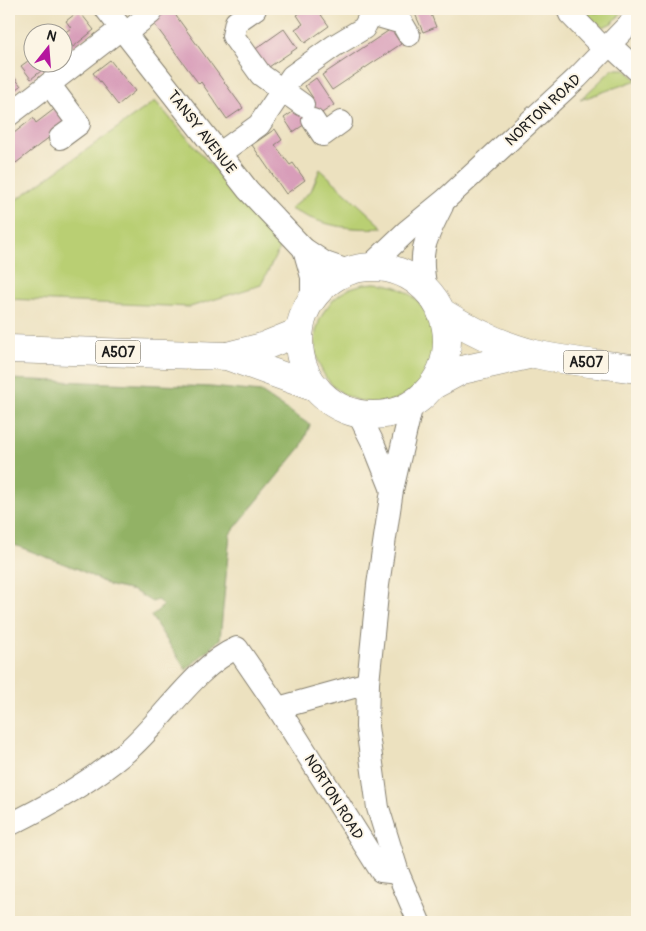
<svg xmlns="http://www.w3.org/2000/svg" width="646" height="931" viewBox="0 0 646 931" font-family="Pangolin,sans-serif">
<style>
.green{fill:#b9cf73;stroke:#6a7648}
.forest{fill:#92b265;stroke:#576740}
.building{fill:#d89db9}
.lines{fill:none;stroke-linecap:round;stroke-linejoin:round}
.minor-casing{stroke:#847e6e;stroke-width:24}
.major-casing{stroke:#847e6e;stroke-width:29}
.minor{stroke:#fff;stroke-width:22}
.major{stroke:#fff;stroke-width:28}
.labels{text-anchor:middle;stroke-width:4;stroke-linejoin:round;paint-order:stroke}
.shield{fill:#fcf5e5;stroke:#5f5d58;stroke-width:1}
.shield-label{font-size:14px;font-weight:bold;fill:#1c1c1c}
.street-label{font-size:15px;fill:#1c1c1c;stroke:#fcf5e5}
</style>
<rect width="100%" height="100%" fill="#fcf5e5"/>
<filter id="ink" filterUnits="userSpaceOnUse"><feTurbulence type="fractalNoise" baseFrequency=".02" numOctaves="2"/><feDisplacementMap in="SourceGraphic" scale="10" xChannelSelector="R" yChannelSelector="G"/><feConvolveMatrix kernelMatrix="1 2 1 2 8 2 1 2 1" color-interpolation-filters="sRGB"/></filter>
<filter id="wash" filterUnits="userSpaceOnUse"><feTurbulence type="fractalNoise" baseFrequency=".0096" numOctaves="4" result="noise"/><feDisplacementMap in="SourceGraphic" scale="20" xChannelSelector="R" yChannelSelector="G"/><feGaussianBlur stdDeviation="1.12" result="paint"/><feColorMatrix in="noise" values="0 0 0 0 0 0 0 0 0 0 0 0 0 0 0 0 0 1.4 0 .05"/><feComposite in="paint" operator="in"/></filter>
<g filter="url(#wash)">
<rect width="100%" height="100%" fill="#ece1bf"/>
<g class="green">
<path d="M585 9H591L595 13 608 9H626L612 23 603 27 590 18Z"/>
<path d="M613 69H624L637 80 580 100Z"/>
<path d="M155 101 281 245 261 285 190 307 9 299V205Z"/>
<path d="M320 169 384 228C345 230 325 226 290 209L311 191Z"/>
<circle cx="375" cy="343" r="60"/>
</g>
<path class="forest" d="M9 379 211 387 261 392 310 425 301 447 230 534 220 639 186 670 151 616 163 606 158 600 152 602 134 591 111 586 78 569 9 543Z"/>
<g id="blocks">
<g class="building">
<path d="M143 9H171L243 108 227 119 201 82 199 84Z"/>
<path d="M306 9H317L329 26 305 43 295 29 303 24 297 15Z"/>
<path d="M413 9H429L436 27 423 32Z"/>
<path d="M79 11 94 30 73 47 63 34 71 28 66 21Z"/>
<path d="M284 29 297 48 263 71 250 53Z"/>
<path d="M391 29 401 44 332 90 322 75Z"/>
<path d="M32 58V62H52L31 79 21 66Z"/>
<path d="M110 60 135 91 118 105 93 73Z"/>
<path d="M9 70 21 86 9 95Z"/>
<path d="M316 78 334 105 293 132 284 118 313 98 305 86Z"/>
<path d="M57 107 69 122 16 163 9 154V137L33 118 36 123Z"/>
<path d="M275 129 282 140 275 145 290 165 293 163 305 180 286 194 252 145Z"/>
</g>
</g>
</g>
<g filter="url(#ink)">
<use href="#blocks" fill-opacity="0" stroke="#847e6e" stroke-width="1"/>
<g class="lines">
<g class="minor-casing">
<g id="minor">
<path d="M106 9 248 190 304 249 325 263 348 271"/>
<path d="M255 9 236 22 233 36 261 75 303 105"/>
<path d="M568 9 570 14 605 50"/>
<path d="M371 14 402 23 409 35"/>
<path d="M126 33 151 13"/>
<path d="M611 46 637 70"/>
<path d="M49 84 79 124 60 138"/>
<path d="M9 115 122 28"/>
<path d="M313 120 323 135 341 122"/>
<path d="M219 154 259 125 292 76 334 46 364 28 371 14 369 9"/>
<path d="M304 249 312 277V299"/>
<path d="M369 267 407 231 445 200 577 78 637 16"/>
<path d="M426 289C418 250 425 240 442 206"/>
<path d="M412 404 392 490 378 585 368 683 367 727 378 808 398 873 419 922"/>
<path d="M358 413 374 445 392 490"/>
<path d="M278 708 368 683"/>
<path d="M9 825C50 805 90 782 126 752 161 723 195 666 237 648L278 708 381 871 398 873"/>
</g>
</g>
<g class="major-casing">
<g id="major">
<circle cx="373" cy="341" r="74"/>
<path d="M441 312C470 330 501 346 535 354 568 362 604 364 637 369"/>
<path d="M9 349 227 356 316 388"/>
<path d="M227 356 262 347 299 332"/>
<path d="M432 386 462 370 533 354"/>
</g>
</g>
<use href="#minor" class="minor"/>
<use href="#major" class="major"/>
</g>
</g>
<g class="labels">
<g class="shield">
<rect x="95.5" y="340.5" width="45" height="23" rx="4"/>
<rect x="563.5" y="350.5" width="45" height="23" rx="4"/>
</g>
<g class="shield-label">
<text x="118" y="357">A507</text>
<text x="586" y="367">A507</text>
</g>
<g class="street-label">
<text transform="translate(543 110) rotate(-43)" y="5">NORTON ROAD</text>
<text transform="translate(202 132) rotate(52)" y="5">TANSY AVENUE</text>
<text transform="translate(334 797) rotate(58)" y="5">NORTON ROAD</text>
</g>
</g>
<rect width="646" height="931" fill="none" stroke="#fcf5e5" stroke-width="30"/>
<g transform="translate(48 48) rotate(17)"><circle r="24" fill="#fcf5e5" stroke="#a29e95"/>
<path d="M0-4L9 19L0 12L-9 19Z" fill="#b5179e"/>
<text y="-8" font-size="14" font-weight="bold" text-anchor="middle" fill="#1c1c1c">N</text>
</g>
</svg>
